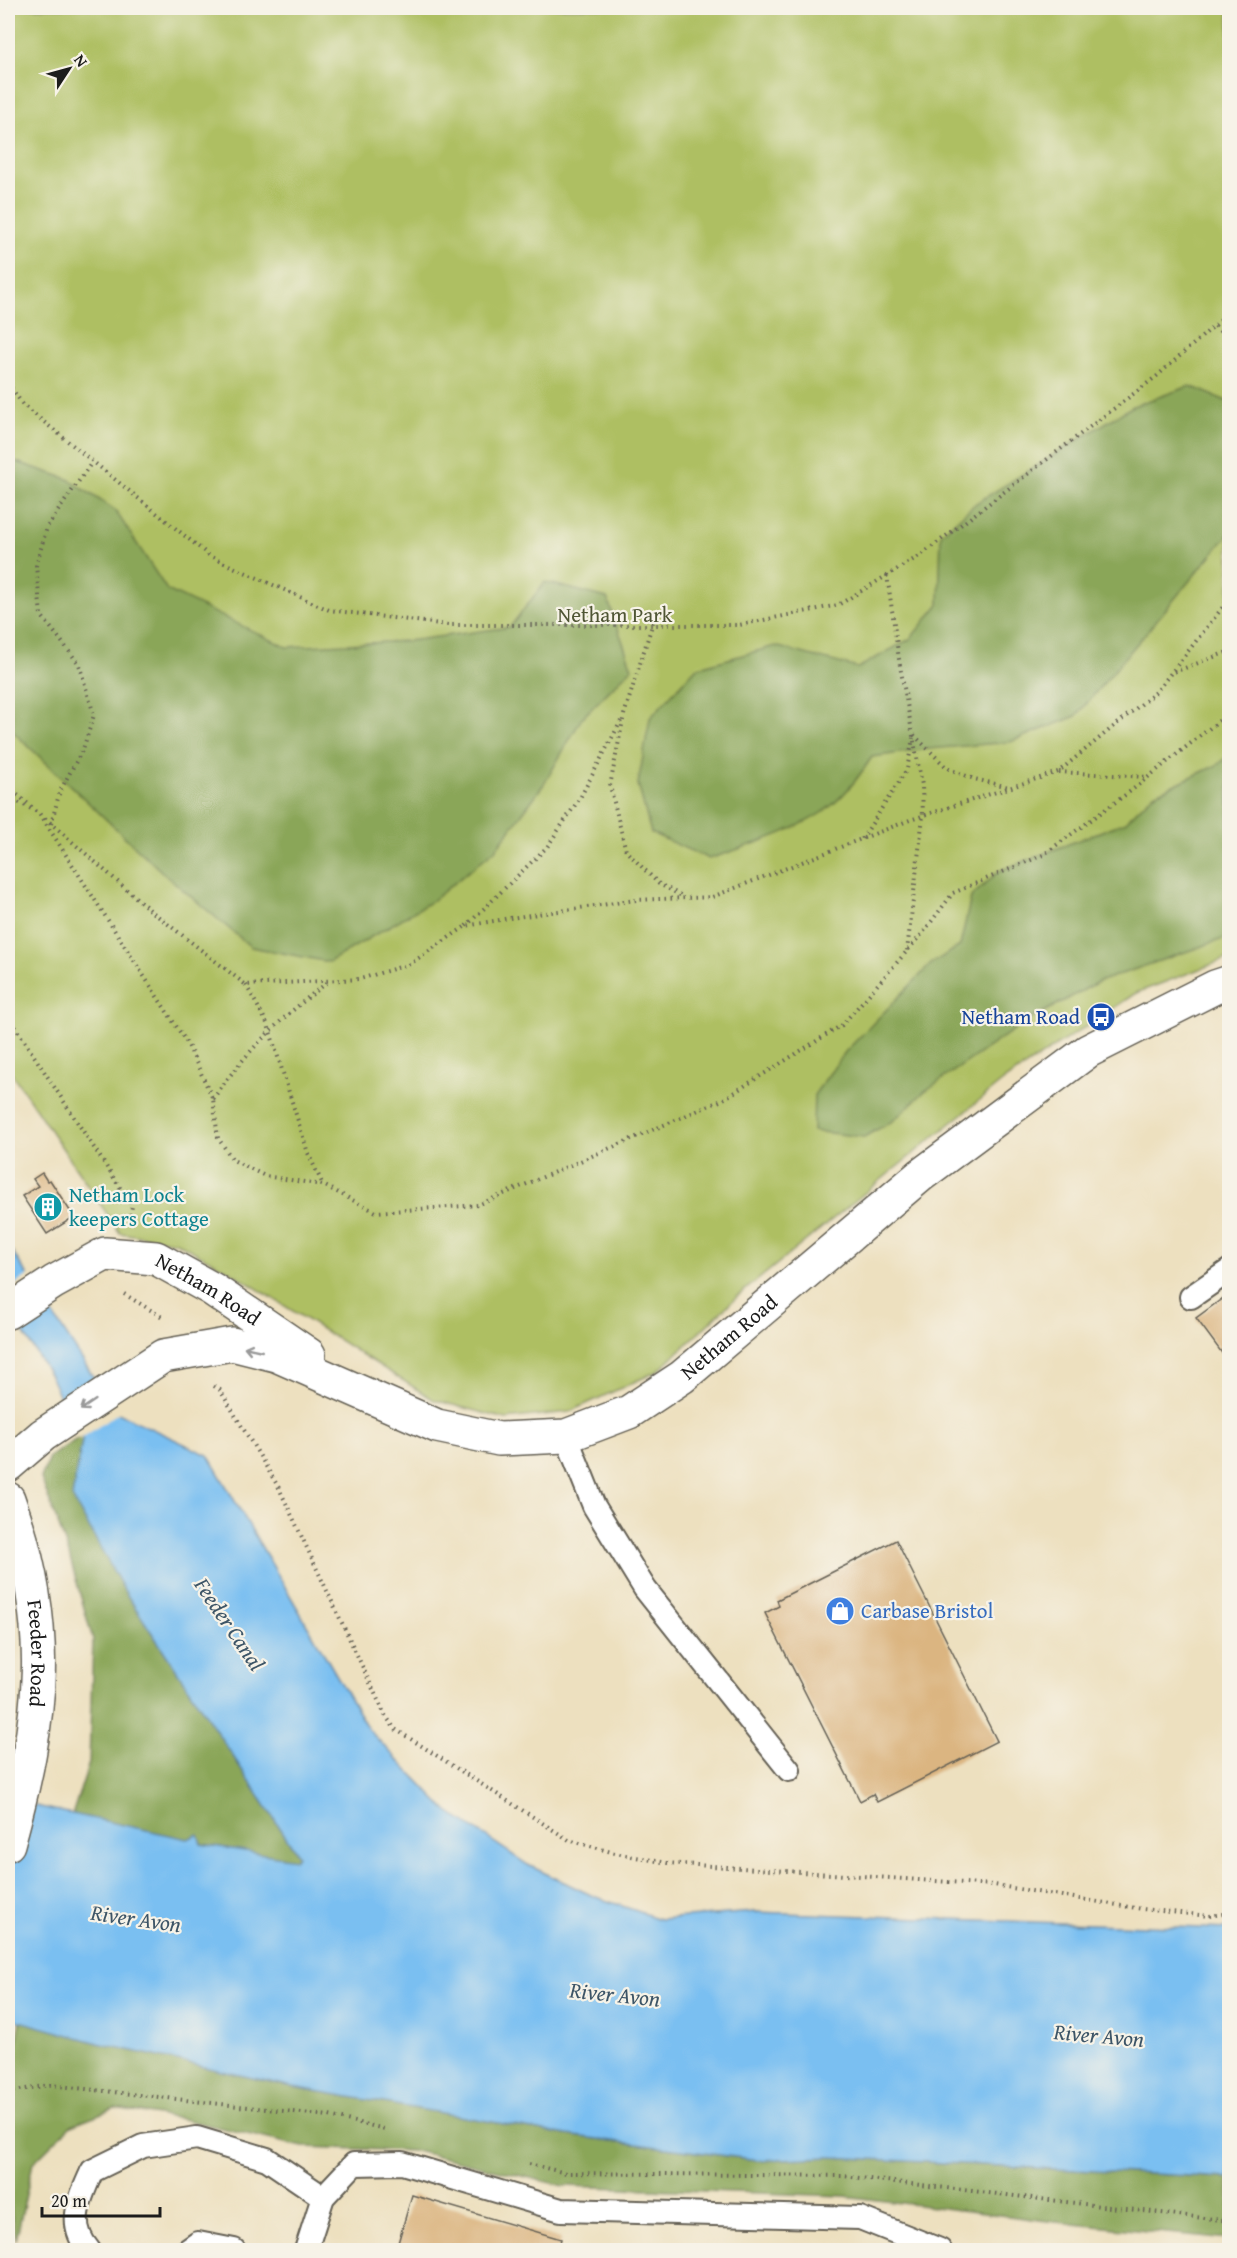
<svg xmlns="http://www.w3.org/2000/svg" width="1237" height="2258" viewBox="0 0 1237 2258" font-family="'Gentium Book Plus',serif">
<style>
.green{fill:#aebf62;stroke:#656e3f;stroke-width:1.5}
.forest{fill:#8aa658;stroke:#53613a;stroke-width:1.5}
.water{fill:#7abff1;stroke:#4b6e86;stroke-width:1.5}
.pier{fill:#ede0bf}
.building{fill:#dbb581}
.lines{fill:none;stroke-linecap:round;stroke-linejoin:round}
.service-casing{stroke:#656155;stroke-width:26}
.tertiary-casing{stroke:#656155;stroke-width:36}
.path{stroke:#656155;stroke-width:4;stroke-dasharray:1.5 4.5;stroke-linecap:butt}
.service{stroke:#fff;stroke-width:22}
.tertiary{stroke:#fff;stroke-width:33}
.oneway{stroke:#999}
.labels{text-anchor:middle;stroke-width:4.5;stroke-linejoin:round;paint-order:stroke}
.park-label{font-size:21px;fill:#4f5534;stroke:#f7f3e8}
.transit-label{font-size:21px;fill:#164399;stroke:#f7f3e8;text-anchor:end}
.culture-label{font-size:21px;fill:#0d838f;stroke:#f7f3e8;text-anchor:start}
.street-label{font-size:21px;fill:#1c1c1c;stroke:#f7f3e8}
.shop-label{font-size:21px;fill:#366cbe;stroke:#f7f3e8;text-anchor:start}
.water-label{font-size:22px;font-style:italic;fill:#3d5567;stroke:#f7f3e8}
</style>
<rect width="100%" height="100%" fill="#f7f3e8"/>
<filter id="ink" filterUnits="userSpaceOnUse"><feTurbulence type="fractalNoise" baseFrequency=".0167" numOctaves="2"/><feDisplacementMap in="SourceGraphic" scale="12" xChannelSelector="R" yChannelSelector="G"/><feConvolveMatrix kernelMatrix="1 2 1 2 8 2 1 2 1" color-interpolation-filters="sRGB"/></filter>
<filter id="wash" filterUnits="userSpaceOnUse"><feTurbulence type="fractalNoise" baseFrequency=".008" numOctaves="4" result="noise"/><feDisplacementMap in="SourceGraphic" scale="24" xChannelSelector="R" yChannelSelector="G"/><feGaussianBlur stdDeviation="1.35" result="paint"/><feColorMatrix in="noise" values="0 0 0 0 0 0 0 0 0 0 0 0 0 0 0 0 0 1.4 0 .05"/><feComposite in="paint" operator="in"/></filter>
<g filter="url(#wash)">
<rect width="100%" height="100%" fill="#ede0bf"/>
<path class="green" d="M8 8H1229V958L1136 993 1003 1081 739 1295 658 1371 569 1412 506 1419 434 1400 226 1269 176 1242 120 1233 8 1068Z"/>
<g class="forest">
<path d="M1190 386 1229 402V534L1076 716 1010 742 929 749 872 757C860 775 848 792 831 806 799 831 747 846 709 859L651 833 638 784 650 718 696 668 775 646 858 668 910 639 939 604 941 534 976 503 1133 406Z"/>
<path d="M8 459 68 479 115 510 167 590 286 647 408 641 510 627 545 582 607 598 632 668 582 718 544 784 496 849 432 901 329 962 251 947 162 872 8 727Z"/>
<path d="M1229 756V937L1098 982 1024 1023 925 1091 893 1121 864 1137 813 1131 814 1095 846 1051 932 963 960 946 971 897 999 871 1125 822 1154 794 1217 765Z"/>
<path d="M83 1435 127 1595 298 1855 295 1860 201 1844 72 1815 89 1763 93 1640 68 1551 41 1478 49 1457Z"/>
<path d="M21 2021 102 2044 293 2087 567 2135 758 2160 830 2157 1229 2178V2239L1073 2224 844 2196 564 2186 416 2151 303 2147 182 2119 115 2108 71 2125 33 2163 16 2240C0 2168 6 2093 21 2021Z"/>
</g>
<path class="water" d="M8 1245 116 1412 208 1455 368 1729 445 1809 528 1865 593 1896 660 1919 755 1912 1229 1929V2178L830 2157 758 2160 567 2135 293 2087 102 2044 8 2018V1800L188 1839 198 1834 201 1844 295 1859 298 1855 127 1595 72 1497 83 1435 64 1407 51 1377 8 1308Z"/>
<g class="pier">
<path d="M30 1274 53 1310 19 1332 8 1314V1289Z"/>
<path d="M96 1378 121 1411 79 1440V1436L59 1403Z"/>
</g>
<g id="blocks">
<g class="building">
<path d="M42 1173 47 1181 50 1180 74 1217 47 1234 22 1196 38 1186 33 1179Z"/>
<path d="M1230 1293V1364L1196 1318Z"/>
<path d="M896 1540 997 1741 877 1802 873 1794 860 1801 765 1613 779 1606 777 1600Z"/>
<path d="M412 2195 561 2239 558 2250H396Z"/>
</g>
</g>
</g>
<g filter="url(#ink)">
<use href="#blocks" fill-opacity="0" stroke="#656155" stroke-width="1.5"/>
<g class="lines">
<g class="service-casing">
<g id="service">
<path d="M1191 1297 1230 1270"/>
<path d="M566 1436 594 1506 645 1589 789 1770"/>
<path d="M89 2250C66 2224 80 2199 92 2171L143 2146 197 2138 267 2159 323 2197"/>
<path d="M188 2250 198 2243 234 2250"/>
<path d="M306 2250 323 2197 354 2164 402 2163 561 2210 860 2218 940 2250"/>
</g>
</g>
<g class="tertiary-casing">
<g id="tertiary">
<path id="s1" d="M8 1312 54 1282 105 1254 156 1258 212 1289 309 1355"/>
<path id="s2" d="M8 1465 43 1435 163 1356 232 1344 276 1355 437 1426 499 1439 566 1436 629 1412 682 1377 921 1175 1088 1051 1215 987 1230 982"/>
<path id="s3" d="M8 1499C54 1626 43 1718 8 1844"/>
</g>
</g>
<g class="path">
<path d="M1215 326 1230 342"/>
<path d="M8 383 23 405 211 557 329 610 448 625H739L838 605 921 555 1157 376 1230 312"/>
<path d="M887 575 900 666 922 785 923 816 907 951"/>
<path d="M653 622 624 715 610 786 626 851 659 884 684 897"/>
<path d="M1174 672 1230 651"/>
<path d="M914 735 947 768 974 779 1009 787"/>
<path d="M1059 772 1147 777"/>
<path d="M8 787 32 807"/>
<path d="M8 797 39 813 187 1043 213 1099 218 1138 233 1160 265 1176 323 1185 376 1212 478 1205 722 1100 842 1025 922 934 953 893 1043 855 1132 790 1230 712"/>
<path d="M45 818 150 910 246 985 360 979 410 964 466 926 510 918 636 900 712 897 910 820 1058 772 1156 692 1230 598"/>
<path d="M51 824 60 791 83 749 94 715 79 664 41 615 36 566 47 527 92 462"/>
<path d="M862 839 907 769 913 738"/>
<path d="M466 926 547 847 580 798 621 721"/>
<path d="M246 985 268 1025 308 1153 323 1185"/>
<path d="M8 1016 132 1206 130 1218"/>
<path d="M213 1099C245 1052 283 1016 328 982"/>
<path d="M124 1294 164 1318"/>
<path d="M214 1386 220 1390 279 1488 385 1715 395 1729 569 1840 615 1853 667 1863 994 1885 1142 1909 1209 1916 1230 1913"/>
<path d="M8 2092 50 2085 329 2116 385 2129"/>
<path d="M529 2164 566 2173 843 2176 1230 2221"/>
</g>
<use href="#service" class="service"/>
<use href="#tertiary" class="tertiary"/>
</g>
<defs><path id="oneway-shaft" d="M-6 0H5M1.5-3L5.5 0L1.5 3" fill="none" stroke-width="1.6" stroke-linecap="round" stroke-linejoin="round" transform="scale(1.5)"/></defs>
<g class="oneway">
<use href="#oneway-shaft" transform="translate(253 1349) rotate(-167)"/>
<use href="#oneway-shaft" transform="translate(88 1405) rotate(146)"/>
</g>
</g>
<defs>
<g id="bus-disc" transform="scale(1.5)"><circle r="9.5" fill="#1a4fb4" stroke="#f7f3e8"/><path d="M-5-6H5V4H4V6H2V4H-2V6H-4V4H-5ZM-3.5-4V0h7V-4ZM-3.5 1.2v1.5H-2V1.2ZM2 1.2v1.5H3.5V1.2Z" fill="#fff"/></g>
<g id="building-disc" transform="scale(1.5)"><circle r="9.5" fill="#0f9aa8" stroke="#f7f3e8"/><path d="M-4-6H4V6H1V3H-1V6H-4ZM-2.5-4.3h1.7v1.8h-1.7ZM.8-4.3h1.7v1.8H.8ZM-2.5-1h1.7V.8h-1.7ZM.8-1h1.7V.8H.8Z" fill="#fff"/></g>
<g id="shop-disc" transform="scale(1.5)"><circle r="9.5" fill="#3f7fe0" stroke="#f7f3e8"/><path d="M-5-2.5h2.3a2.7 3.5 0 0 1 5.4 0H5L5.5 6h-11ZM-1.5-2.5h3a1.5 2.3 0 0 0-3 0Z" fill="#fff"/></g>
</defs>
<g fill-rule="evenodd">
<use href="#bus-disc" x="1101" y="1017"/>
<use href="#building-disc" x="48" y="1207"/>
<use href="#shop-disc" x="840" y="1611"/>
</g>
<g class="labels">
<g class="park-label">
<text x="615" y="622">Netham Park</text>
</g>
<g class="transit-label">
<text x="1080" y="1024">Netham Road</text>
</g>
<g class="culture-label">
<text x="69" y="1202">Netham Lock<tspan x="69" dy="24">keepers Cottage</tspan></text>
</g>
<g class="street-label">
<text dy="7" stroke="none"><textPath href="#s1" startOffset="225">Netham Road</textPath></text>
<text dy="7" stroke="none"><textPath href="#s2" startOffset="804">Netham Road</textPath></text>
<text dy="7" stroke="none"><textPath href="#s3" startOffset="158">Feeder Road</textPath></text>
</g>
<g class="shop-label">
<text x="861" y="1618">Carbase Bristol</text>
</g>
<g class="water-label">
<text transform="translate(230 1624) rotate(56)" y="8">Feeder Canal</text>
<text transform="translate(136 1918) rotate(8)" y="8">River Avon</text>
<text transform="translate(615 1994) rotate(6)" y="8">River Avon</text>
<text transform="translate(1099 2035) rotate(5)" y="8">River Avon</text>
</g>
</g>
<rect width="1237" height="2258" fill="none" stroke="#f7f3e8" stroke-width="30"/>
<g transform="translate(69 69) rotate(54)" stroke="#f7f3e8" stroke-width="4.5" paint-order="stroke">
<path d="M0-4.5L10 22L0 15L-10 22Z" fill="#1c1c1c"/>
<text y="-9" font-size="16" font-weight="bold" text-anchor="middle" fill="#1c1c1c">N</text>
</g>
<path d="M42 2207v9h118v-9" fill="none" stroke="#1c1c1c" stroke-width="3"/>
<text x="51" y="2207" font-size="18" fill="#1c1c1c" stroke="#f7f3e8" stroke-width="4.5" paint-order="stroke">20 m</text>
</svg>
